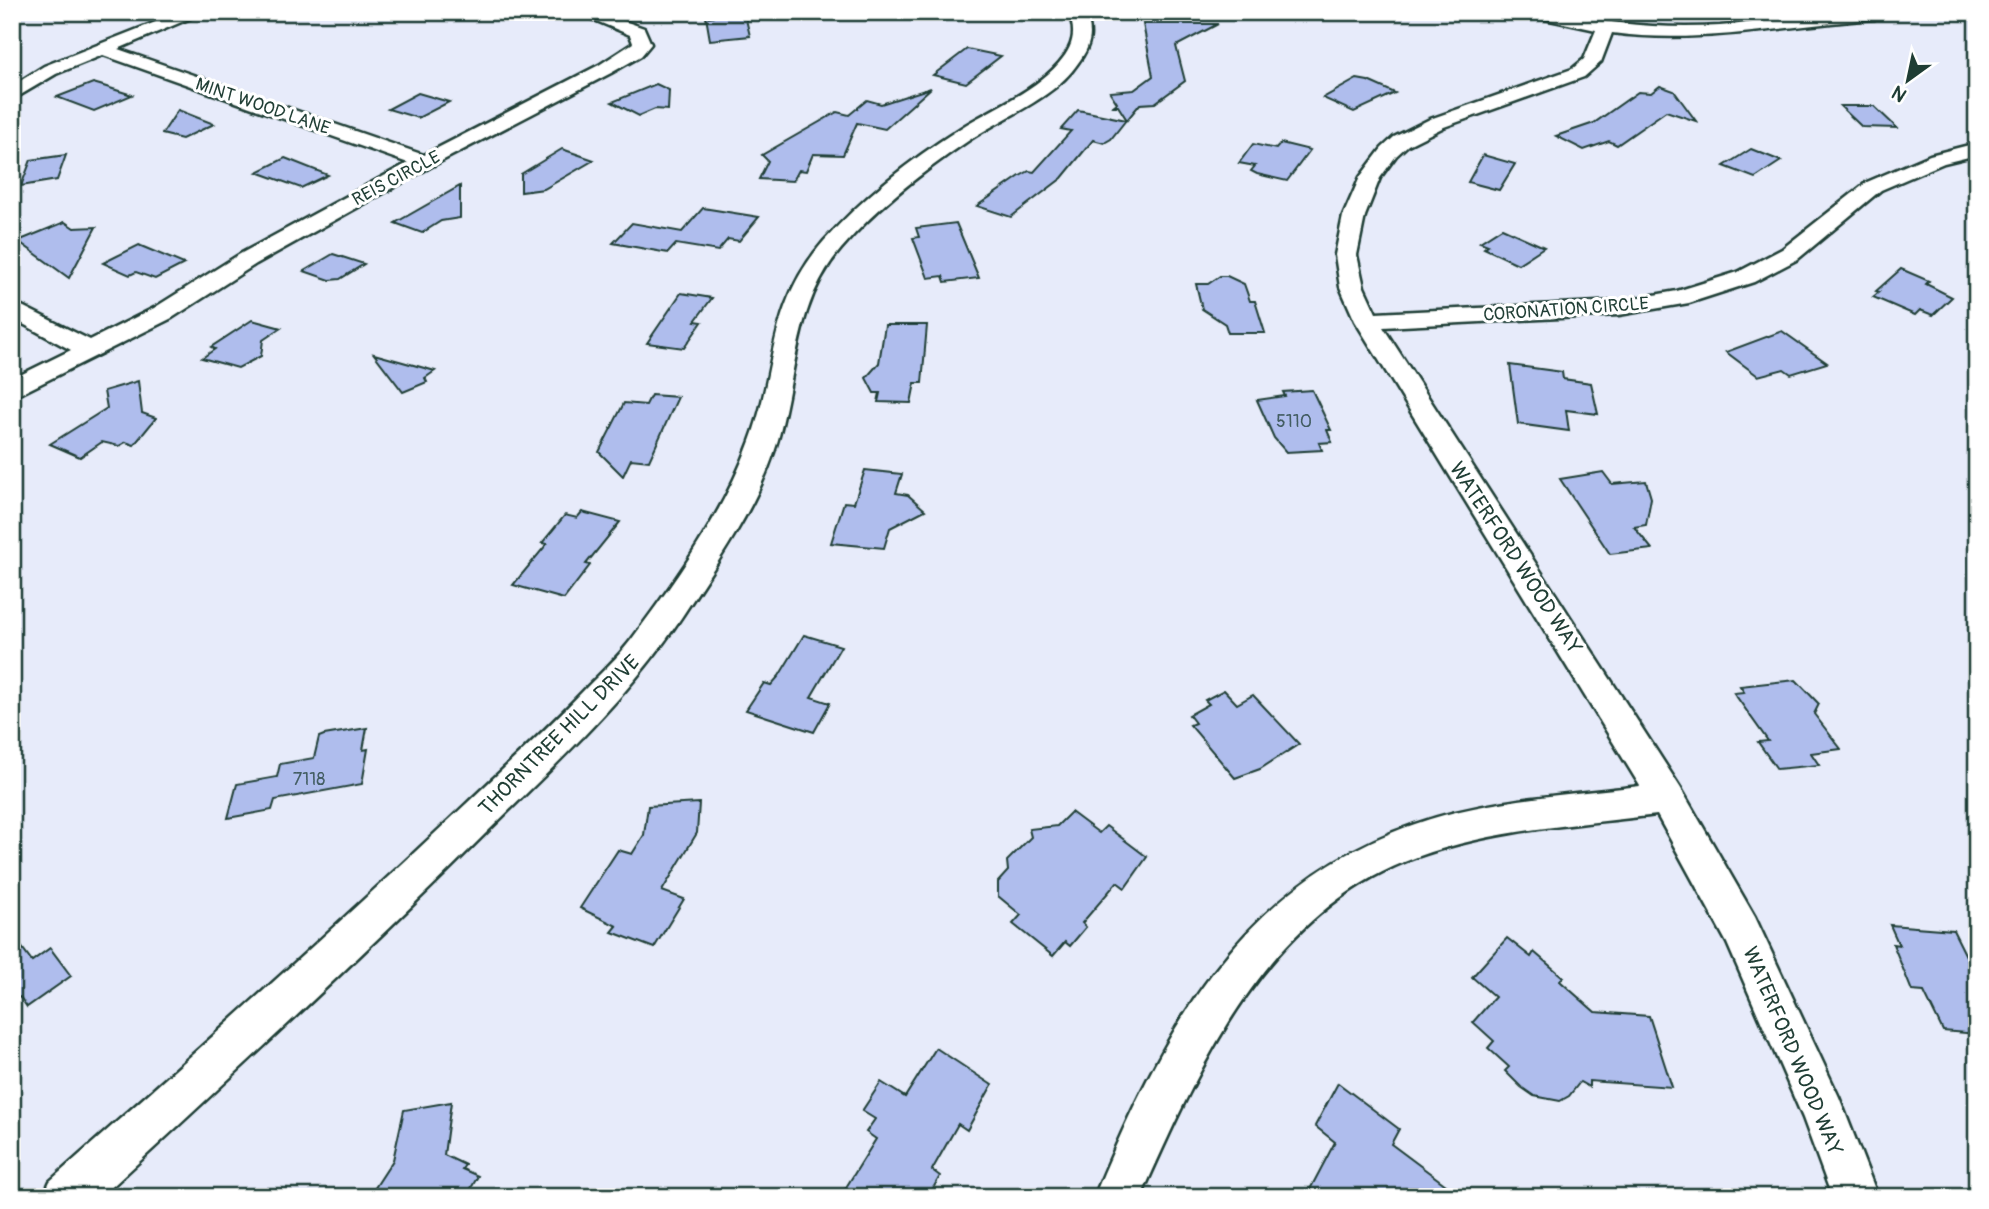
<svg xmlns="http://www.w3.org/2000/svg" width="1989" height="1209" viewBox="0 0 1989 1209" font-family="Pangolin,sans-serif">
<style>
.building{fill:#afbded;stroke:#1f3d34;stroke-width:2}
.lines{fill:none;stroke-linecap:round;stroke-linejoin:round}
.minor-casing{stroke:#1f3d34;stroke-width:5}
.minor{fill:#fff;fill-rule:evenodd}
.labels{text-anchor:middle;stroke-width:6;stroke-linejoin:round;paint-order:stroke}
.far-street-label{font-size:18px;fill:#1f3d34;stroke:#fff}
.number-label{font-size:18px;fill:#435d62}
.street-label{font-size:21px;fill:#1f3d34;stroke:#fff}
</style>
<rect width="100%" height="100%" fill="#e7ebfa"/>
<filter id="ink" filterUnits="userSpaceOnUse"><feTurbulence type="fractalNoise" baseFrequency=".0143" numOctaves="2"/><feDisplacementMap in="SourceGraphic" scale="14" xChannelSelector="R" yChannelSelector="G"/><feConvolveMatrix kernelMatrix="1 2 1 2 8 2 1 2 1" color-interpolation-filters="sRGB"/></filter>
<g filter="url(#ink)">
<g class="building">
<path d="M733 14 745 15 750 36 710 40 706 17Z"/>
<path d="M1143 24H1218L1176 46 1185 81 1155 103 1140 104 1127 120 1118 106H1113L1117 103 1110 92 1134 90 1153 76Z"/>
<path d="M967 49 1001 56 966 83 933 75Z"/>
<path d="M1357 79 1368 81 1395 93 1354 112 1323 98Z"/>
<path d="M93 83 100 85 132 95 94 111 57 97Z"/>
<path d="M656 84 669 90 668 110 655 109 639 116 612 102Z"/>
<path d="M1660 86 1674 91 1696 121 1666 111 1617 145 1609 141 1584 150 1556 136 1594 123 1638 92 1651 93Z"/>
<path d="M931 88 885 129 857 123 843 155 813 154 806 171 799 170 793 181 759 179 768 161 762 155 837 112 849 115 867 100 881 104Z"/>
<path d="M418 93 449 102 418 118 388 109Z"/>
<path d="M1840 106H1874L1897 128 1862 127Z"/>
<path d="M178 110 214 124 182 139 162 134Z"/>
<path d="M1078 110 1126 120 1111 139 1104 143 1093 140 1062 178 1011 217 977 206 1020 176 1029 171 1034 172 1071 131 1061 129Z"/>
<path d="M1281 143 1310 150 1287 181 1257 174 1251 171 1255 166 1239 163 1253 144 1276 149Z"/>
<path d="M562 149 594 160 544 189 521 192V174Z"/>
<path d="M1751 149 1781 161 1755 178 1724 166Z"/>
<path d="M66 155 57 180 21 186 31 160Z"/>
<path d="M1483 155 1515 164 1499 190 1468 182Z"/>
<path d="M285 158 328 175 301 188 257 172Z"/>
<path d="M460 186V218L441 221 422 233 395 223Z"/>
<path d="M703 208 759 217 739 241 728 239 718 251 676 244 668 253 613 243 632 223 682 232Z"/>
<path d="M65 222 74 228 96 227 69 278 18 241Z"/>
<path d="M956 223 979 278 945 282 943 276 928 278 913 238 919 237 916 228Z"/>
<path d="M1502 228 1544 247 1518 264 1484 248 1488 245 1480 242Z"/>
<path d="M139 245 141 246 184 264 155 279 136 272 130 275 103 263Z"/>
<path d="M333 254 364 264 340 279 330 280 304 271Z"/>
<path d="M1901 269 1929 281 1926 284 1952 297 1933 315 1920 310 1915 315 1873 297 1879 292 1876 291Z"/>
<path d="M1220 276H1227L1244 284 1250 301H1255L1265 333H1228L1225 324 1202 309 1196 284H1208Z"/>
<path d="M681 293 712 298 695 321 702 322 684 348 647 343Z"/>
<path d="M252 320 281 328 263 340 261 356 238 368 202 358 215 349 211 347Z"/>
<path d="M885 325H927L922 383H915L911 403 878 402 880 393H874L866 378 879 363Z"/>
<path d="M1782 331 1827 363 1791 374 1784 369 1758 376 1726 352Z"/>
<path d="M374 354 435 371 425 378 427 382 403 392Z"/>
<path d="M1510 365 1562 372 1563 379 1591 383 1598 414 1566 410 1569 431 1518 424Z"/>
<path d="M138 381 142 413 156 418 134 445 126 442 119 446 102 442 80 457 50 444 107 408 104 391Z"/>
<path d="M1312 390 1331 430H1327L1332 442 1319 443 1322 450 1286 452 1274 438 1257 400 1285 396 1283 392Z"/>
<path d="M651 395 678 397 649 461 631 459 623 476 599 452 624 403 646 405Z"/>
<path d="M865 470 902 474 896 493 908 495 925 510 890 528 884 548 831 543 844 502 854 503Z"/>
<path d="M1603 472 1612 484 1646 481 1651 498 1646 525 1634 527 1652 549 1610 554 1560 479Z"/>
<path d="M582 512 620 522 586 564 590 565 564 599 513 585 547 544 542 543 565 515 577 518Z"/>
<path d="M804 635 841 646 811 697 830 703 814 732 746 710 764 683 771 685 779 676Z"/>
<path d="M1796 680 1819 704 1814 714 1841 749 1811 753 1819 765 1777 769 1758 742 1768 741 1734 693 1744 692 1740 686Z"/>
<path d="M1224 690 1237 704 1253 695 1299 744 1260 769 1235 778 1190 725 1195 723 1189 715 1209 704 1205 700Z"/>
<path d="M367 728 363 750 368 749 362 784 275 800 272 810 228 818 237 784 277 777 280 764 314 758 319 737 324 735Z"/>
<path d="M699 803 697 833 662 891 684 899 654 948 612 932 617 926 580 908 618 850 632 854 644 835 648 806Z"/>
<path d="M1071 812 1099 833 1106 826 1147 857 1125 888 1117 882 1082 923 1086 927 1070 946 1065 942 1053 956 1013 924 1021 915 998 896V882L1008 871 1007 861 1031 837 1029 829 1057 826Z"/>
<path d="M1890 925 1953 930 1972 968H1977V1034L1943 1031 1924 992 1912 991 1893 944 1899 945Z"/>
<path d="M12 934 32 961 50 948 71 976 27 1007 20 997 12 1002Z"/>
<path d="M1507 938 1531 957 1534 952 1563 977 1560 981 1595 1012 1649 1016 1672 1087 1589 1081V1087L1580 1082 1569 1096 1560 1101 1534 1096 1521 1087 1505 1071 1509 1067 1488 1048 1494 1041 1473 1022 1495 997 1472 977Z"/>
<path d="M936 1048 992 1085 967 1130 958 1124 932 1170 940 1176 928 1197H840L876 1139 866 1132 875 1119 862 1111 881 1082 905 1097Z"/>
<path d="M1338 1083 1399 1129 1391 1144 1462 1197H1306L1335 1142 1315 1126Z"/>
<path d="M451 1102 444 1155 465 1165 462 1169 478 1176 466 1197H369L393 1160 404 1110Z"/>
</g>
<g class="lines">
<g class="minor-casing">
<g id="minor">
<path d="M181 12H205L118 49 424 155 599 65 633 43 630 35 575 12H599L644 28 651 44 641 56 611 73 432 166 256 264 172 318 12 398V379L71 350 12 318V301L90 340 154 308 240 254 408 163 103 55 56 74 12 100V86L44 66Z"/>
<path d="M1068 12H1084C1094 31 1091 46 1078 63 1054 99 1003 117 968 141 922 172 878 206 841 249 795 303 797 371 779 436 761 502 718 561 681 618 628 698 557 763 489 830 363 956 232 1076 101 1197H43L50 1181C190 1057 330 933 466 804 507 765 548 728 587 687 602 672 618 657 631 640 677 579 723 514 750 441 778 367 766 308 824 241 863 197 910 160 959 129 992 108 1034 92 1059 63 1074 46 1077 31 1068 12Z"/>
<path d="M1529 12C1560 12 1588 19 1619 23 1652 27 1686 28 1720 26 1756 23 1856 3 1883 14L1875 19C1787 25 1701 45 1612 33L1601 62 1584 77 1444 127 1408 145 1396 156 1380 178 1365 216 1357 255 1364 287 1376 313 1619 301 1677 291 1738 272 1782 249 1867 182 1930 155 1977 143V155L1944 163 1881 190 1798 259 1754 282 1689 303 1619 315 1383 327 1680 787 1755 917 1839 1097 1878 1197H1832L1803 1118 1727 943 1657 815C1578 825 1493 829 1417 857 1268 911 1201 1062 1141 1197H1094C1161 1035 1239 884 1415 824 1486 799 1565 795 1640 786L1355 321 1340 287 1335 255 1343 216 1360 177 1382 148 1394 137 1430 119 1572 69 1584 59 1596 30 1531 16Z"/>
</g>
</g>
<use href="#minor" class="minor"/>
</g>
</g>
<g class="labels">
<g class="far-street-label">
<text transform="translate(263 106) rotate(19)" y="6">MINT WOOD LANE</text>
<text transform="translate(396 178) rotate(-28)" y="6">REIS CIRCLE</text>
<text transform="translate(1566 309) rotate(-4)" y="6">CORONATION CIRCLE</text>
</g>
<g class="number-label">
<text x="1294" y="427">5110</text>
<text x="309" y="785">7118</text>
</g>
<g class="street-label">
<text transform="translate(1516 558) rotate(57)" y="7">WATERFORD WOOD WAY</text>
<text transform="translate(559 735) rotate(-45)" y="7">THORNTREE HILL DRIVE</text>
<text transform="translate(1793 1051) rotate(67)" y="7">WATERFORD WOOD WAY</text>
</g>
</g>
<rect width="1989" height="1209" fill="none" stroke="#fff" stroke-width="42"/>
<rect x="21" y="21" width="1947" height="1167" fill="none" stroke="#1f3d34" stroke-width="2.5" filter="url(#ink)"/>
<g transform="translate(1908 80) rotate(213)" stroke="#ffffff" stroke-width="5" paint-order="stroke">
<path d="M0-5L12 26L0 18L-12 26Z" fill="#1f3d34"/>
<text y="-10" font-size="19" font-weight="bold" text-anchor="middle" fill="#1f3d34">N</text>
</g>
</svg>
